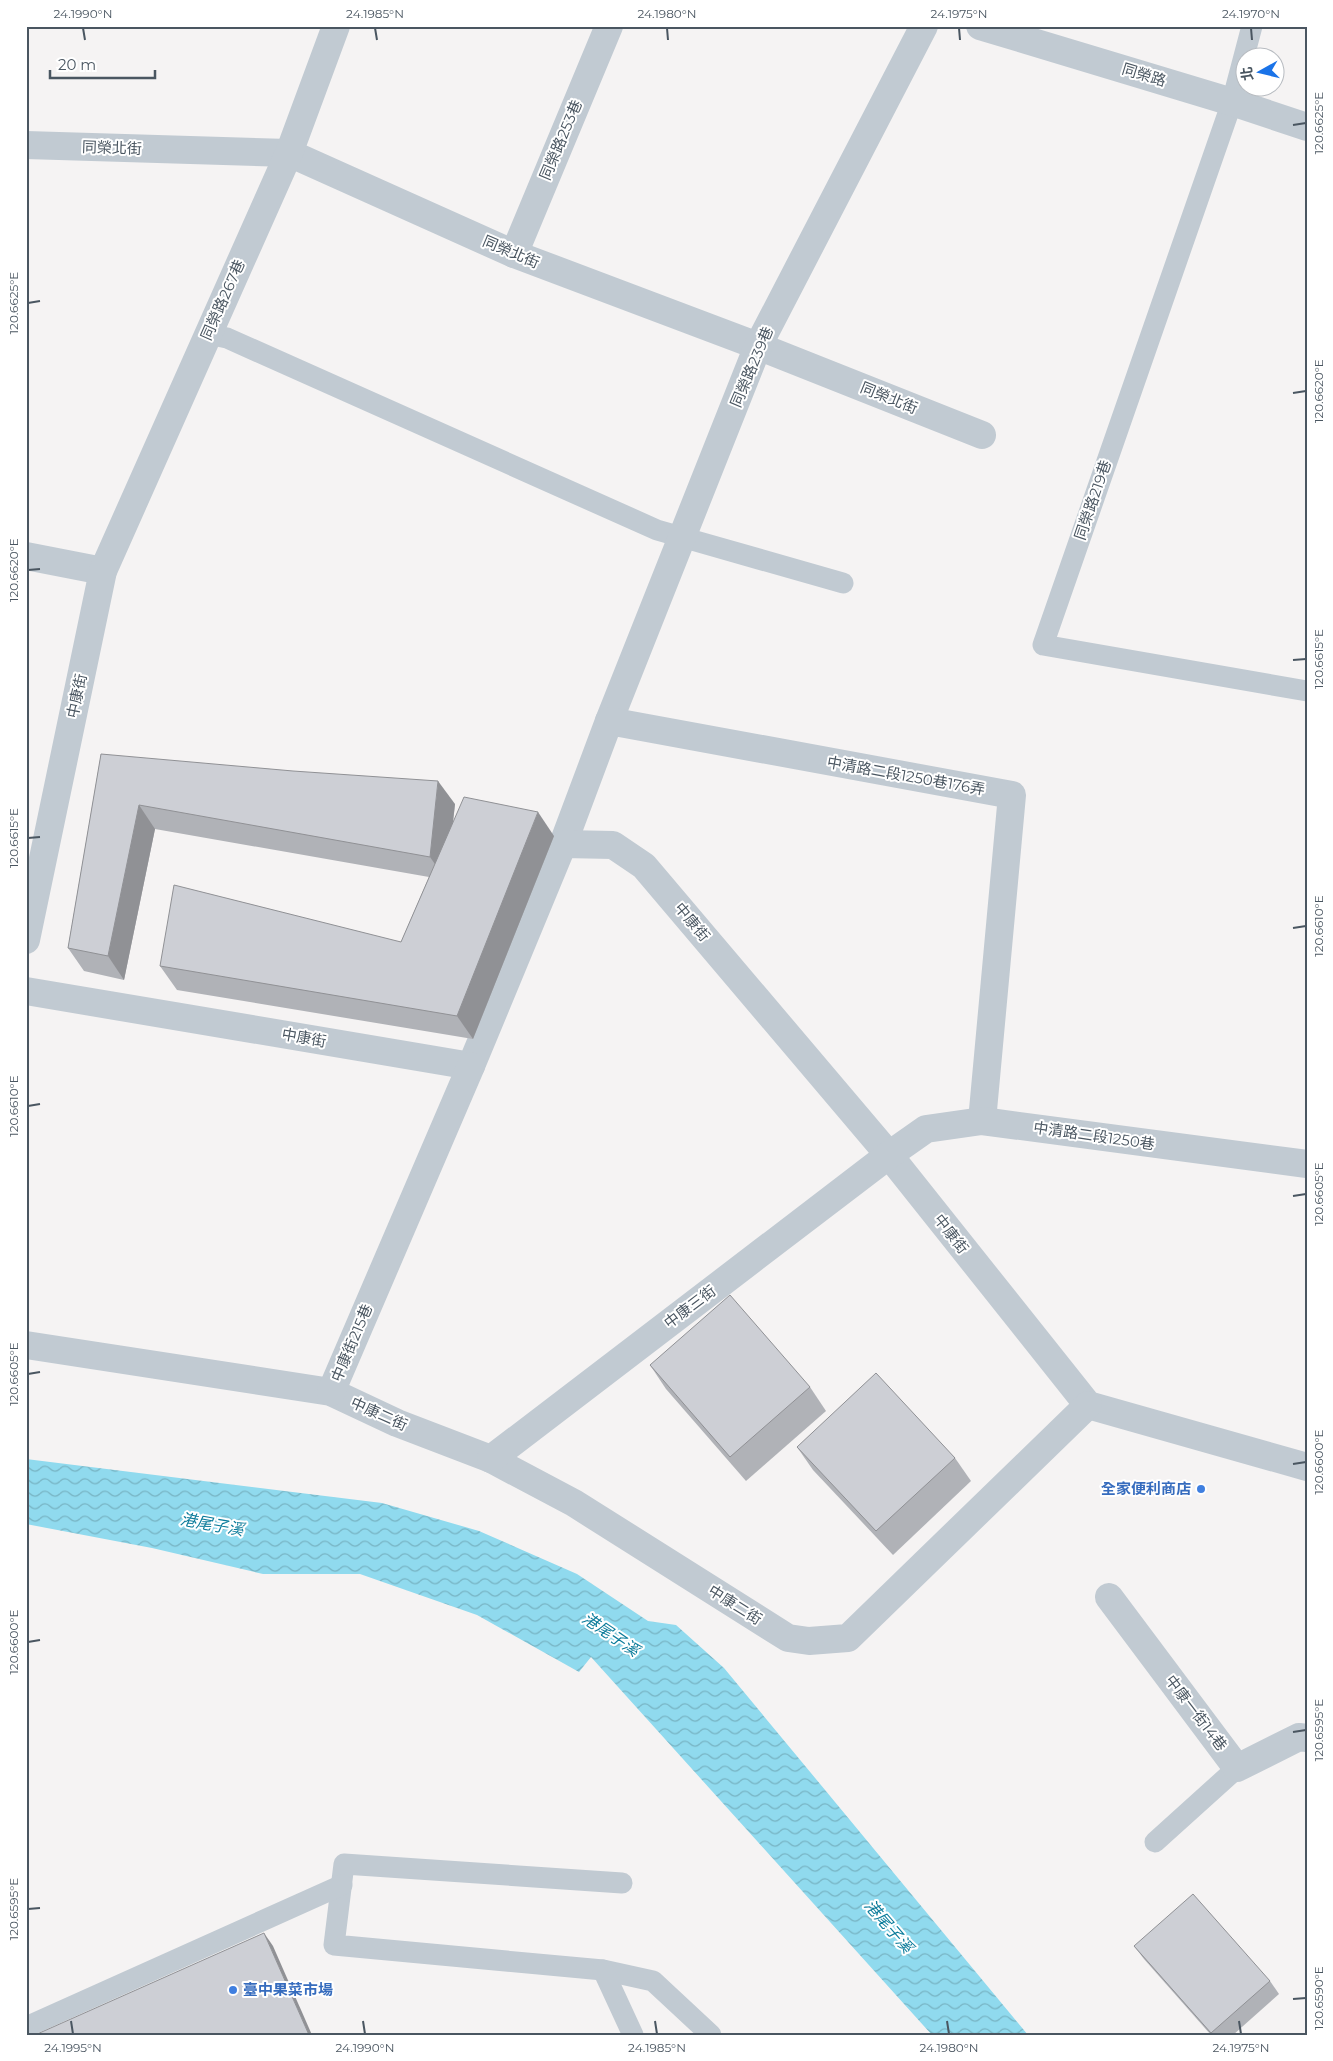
<svg xmlns="http://www.w3.org/2000/svg" width="1333" height="2061" viewBox="0 0 1333 2061" font-family="Montserrat,'Noto Sans TC',sans-serif">
<style>
.water{fill:url(#water-waves)}
.lines{fill:none;stroke-linecap:round;stroke-linejoin:round}
.service{stroke:#c1cad2;stroke-width:21}
.minor{stroke:#c1cad2;stroke-width:28}
.wall{fill:#b0b2b7}
.shaded-wall{fill:#909195}
.building{fill:#cdcfd5;stroke:#909195}
.ticks{fill:none;stroke:#4a5661;stroke-width:2}
.shop-dot{fill:#3f7fe0;stroke:#fff;stroke-width:2}
.labels{text-anchor:middle;stroke-width:4;stroke-linejoin:round;paint-order:stroke}
.street-label{font-size:15px;fill:#4a5661;stroke:#fff}
.shop-label{font-size:15px;font-weight:bold;fill:#366cbe;stroke:#fff;text-anchor:end}
.water-label{font-size:16px;font-style:italic;fill:#0c7c9b;stroke:#fff}
.neatline{fill:none;stroke:#4a5661;stroke-width:2}
.ticks-label{font-size:12px;text-anchor:middle;fill:#4a5661}
</style>
<defs>
<pattern id="water-waves" width="16" height="10" patternUnits="userSpaceOnUse" patternTransform="scale(1.25)"><rect width="16" height="10" fill="#90daee"/><path d="M0 5q4-4 8 0t8 0" fill="none" stroke="#78b4c4"/></pattern>
</defs>
<rect width="100%" height="100%" fill="#f5f3f3"/>
<path class="water" d="M26 1459 382 1503 479 1531 577 1574 648 1621 676 1625 724 1668 1028 2035H932L591 1657 579 1672 477 1615 360 1574H263L152 1548 26 1524Z"/>
<g class="lines">
<g class="service">
<path d="M1252 26 1232 102 1043 645 1307 691"/>
<path d="M208 334 227 338 657 530 843 583"/>
<path d="M1155 1842 1237 1768"/>
<path d="M622 1883 344 1864 334 1945 603 1970 653 1981 711 2035"/>
<path d="M603 1970 633 2035"/>
<path d="M26 2027 342 1885"/>
</g>
<g class="minor">
<path d="M980 26 1232 102 1307 127"/>
<path d="M26 145 289 153 514 254 758 346 982 435"/>
<path d="M514 254 609 26"/>
<path d="M26 556 103 571"/>
<path d="M609 721 758 346 924 26"/>
<path d="M563 844 609 721 1012 795 982 1121"/>
<path d="M26 940 103 571 289 153 336 26"/>
<path d="M26 991 471 1066 563 844 613 845 644 866 889 1155 1088 1405 1307 1467"/>
<path d="M26 1345 331 1392 397 1423 491 1459 574 1503 788 1638 809 1641 848 1638 1088 1405"/>
<path d="M331 1392 471 1066"/>
<path d="M491 1459 889 1155 926 1129 982 1121 1307 1164"/>
<path d="M1109 1597 1237 1768 1299 1737 1307 1738"/>
</g>
</g>
<g class="wall">
<path d="M101 754 455 804 453 823 554 836 473 1039 177 990 160 966 401 942 429 877 155 829 124 980 84 971 68 948Z"/>
<path d="M650 1365 810 1387 826 1411 746 1481 666 1389Z"/>
<path d="M797 1447 955 1458 971 1481 893 1555 813 1470Z"/>
<path d="M1134 1946 1270 1981 1279 1994 1233 2035H1211L1144 1959Z"/>
</g>
<g class="shaded-wall">
<path d="M438 781 455 804 446 880 430 857Z"/>
<path d="M139 805 155 829 124 980 108 956Z"/>
<path d="M538 812 554 836 473 1039 457 1016Z"/>
<path d="M264 1933 273 1946 312 2035H309Z"/>
</g>
<g class="building">
<path d="M101 754 293 771 438 781 430 857 139 805 108 956 68 948Z"/>
<path d="M464 797 538 812 457 1016 160 966 174 885 401 942Z"/>
<path d="M730 1295 810 1387 730 1457 650 1365Z"/>
<path d="M876 1373 955 1458 876 1531 797 1447Z"/>
<path d="M1193 1894 1270 1981 1211 2033 1134 1946Z"/>
<path d="M264 1933 309 2035H35Z"/>
</g>
<path class="ticks" d="M83 28 85 40M375 28 377 40M667 28 668 40M959 28 960 40M1251 28 1252 40M1293 125 1306 123M28 303 40 301M1293 393 1306 391M28 570 40 569M1293 660 1306 659M28 838 40 837M1293 928 1306 926M28 1106 40 1104M1293 1196 1306 1194M28 1374 40 1372M1293 1464 1306 1462M28 1642 40 1640M1293 1732 1306 1730M28 1909 40 1908M1293 1999 1306 1998M71 2021 73 2034M363 2021 365 2034M655 2021 657 2034M947 2021 949 2034M1239 2021 1241 2034"/>
<g class="shop-dot">
<circle cx="1201" cy="1489" r="5"/>
<circle cx="233" cy="1990" r="5"/>
</g>
<g class="labels">
<g class="street-label">
<text transform="translate(1144 75) rotate(17)" y="5">同榮路</text>
<text transform="translate(561 140) rotate(-67)" y="5">同榮路253巷</text>
<text transform="translate(112 148) rotate(2)" y="5">同榮北街</text>
<text transform="translate(511 252) rotate(23)" y="5">同榮北街</text>
<text transform="translate(223 300) rotate(-66)" y="5">同榮路267巷</text>
<text transform="translate(752 367) rotate(-67)" y="5">同榮路239巷</text>
<text transform="translate(889 398) rotate(22)" y="5">同榮北街</text>
<text transform="translate(1093 500) rotate(-71)" y="5">同榮路219巷</text>
<text transform="translate(77 696) rotate(-78)" y="5">中康街</text>
<text transform="translate(906 776) rotate(10)" y="5">中清路二段1250巷176弄</text>
<text transform="translate(692 922) rotate(50)" y="5">中康街</text>
<text transform="translate(304 1038) rotate(10)" y="5">中康街</text>
<text transform="translate(1094 1136) rotate(8)" y="5">中清路二段1250巷</text>
<text transform="translate(951 1234) rotate(52)" y="5">中康街</text>
<text transform="translate(690 1307) rotate(-37)" y="5">中康三街</text>
<text transform="translate(352 1343) rotate(-67)" y="5">中康街215巷</text>
<text transform="translate(379 1414) rotate(24)" y="5">中康二街</text>
<text transform="translate(735 1605) rotate(32)" y="5">中康二街</text>
<text transform="translate(1196 1713) rotate(53)" y="5">中康一街14巷</text>
</g>
<g class="shop-label">
<text x="1191" y="1494">全家便利商店</text>
<text x="243" y="1995" text-anchor="start">臺中果菜市場</text>
</g>
<g class="water-label">
<text transform="translate(212 1524) rotate(10)" y="6">港尾子溪</text>
<text transform="translate(611 1634) rotate(34)" y="6">港尾子溪</text>
<text transform="translate(889 1926) rotate(49)" y="6">港尾子溪</text>
</g>
</g>
<rect width="1333" height="2061" fill="none" stroke="#ffffff" stroke-width="55"/>
<g transform="translate(1260 72) rotate(262)"><circle r="24" fill="#ffffff" stroke="#b7bbc0"/>
<path d="M0-4L9 19L0 12L-9 19Z" fill="#1a73e8"/>
<text y="-8" font-size="14" font-weight="bold" text-anchor="middle" fill="#4a5661">北</text>
</g>
<path d="M50 70v8h105v-8" fill="none" stroke="#4a5661" stroke-width="2.5"/>
<text x="58" y="70" font-size="15" fill="#4a5661" stroke="#ffffff" stroke-width="4" paint-order="stroke">20 m</text>
<rect x="28" y="28" width="1278" height="2006" class="neatline"/>
<g class="ticks-label">
<text x="83" y="18">24.1990°N</text>
<text x="375" y="18">24.1985°N</text>
<text x="667" y="18">24.1980°N</text>
<text x="959" y="18">24.1975°N</text>
<text x="1251" y="18">24.1970°N</text>
<text transform="translate(1319 123) rotate(-90)" y="4">120.6625°E</text>
<text transform="translate(14 303) rotate(-90)" y="4">120.6625°E</text>
<text transform="translate(1319 391) rotate(-90)" y="4">120.6620°E</text>
<text transform="translate(14 570) rotate(-90)" y="4">120.6620°E</text>
<text transform="translate(1319 659) rotate(-90)" y="4">120.6615°E</text>
<text transform="translate(14 838) rotate(-90)" y="4">120.6615°E</text>
<text transform="translate(1319 926) rotate(-90)" y="4">120.6610°E</text>
<text transform="translate(14 1106) rotate(-90)" y="4">120.6610°E</text>
<text transform="translate(1319 1194) rotate(-90)" y="4">120.6605°E</text>
<text transform="translate(14 1374) rotate(-90)" y="4">120.6605°E</text>
<text transform="translate(1319 1462) rotate(-90)" y="4">120.6600°E</text>
<text transform="translate(14 1642) rotate(-90)" y="4">120.6600°E</text>
<text transform="translate(1319 1730) rotate(-90)" y="4">120.6595°E</text>
<text transform="translate(14 1909) rotate(-90)" y="4">120.6595°E</text>
<text transform="translate(1319 1998) rotate(-90)" y="4">120.6590°E</text>
<text x="73" y="2052">24.1995°N</text>
<text x="365" y="2052">24.1990°N</text>
<text x="657" y="2052">24.1985°N</text>
<text x="949" y="2052">24.1980°N</text>
<text x="1241" y="2052">24.1975°N</text>
</g>
</svg>
